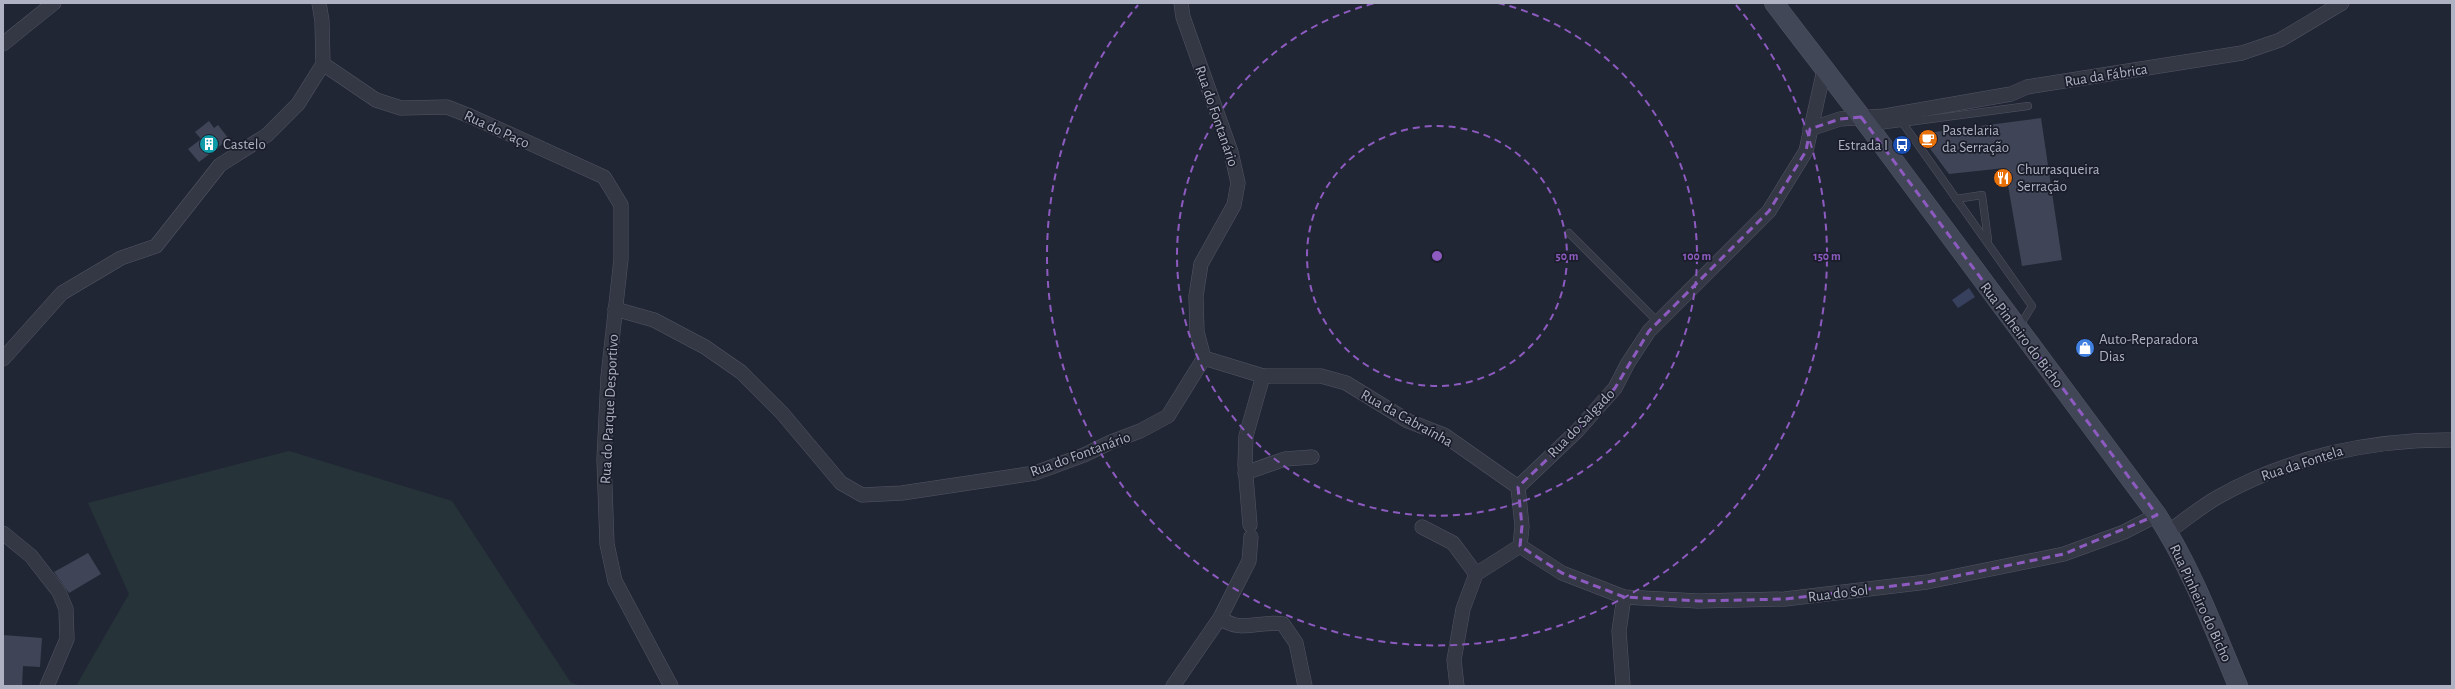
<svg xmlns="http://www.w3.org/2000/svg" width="2455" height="689" viewBox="0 0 2455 689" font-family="'Alegreya Sans',sans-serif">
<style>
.green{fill:#263439}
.water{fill:#37405d}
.building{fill:#3f4556}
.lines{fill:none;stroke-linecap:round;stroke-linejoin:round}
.lane-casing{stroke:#525563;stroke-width:8}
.street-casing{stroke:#525563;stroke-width:15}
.secondary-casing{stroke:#525563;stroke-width:20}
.lane{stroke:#343845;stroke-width:7}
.street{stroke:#343845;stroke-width:14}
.secondary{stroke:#424758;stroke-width:19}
.marked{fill:none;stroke:#8d5bc0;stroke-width:3;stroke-dasharray:8 5;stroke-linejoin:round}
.ring{fill:none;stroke:#8d5bc0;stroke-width:2;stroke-dasharray:7 5}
.labels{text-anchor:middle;stroke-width:3.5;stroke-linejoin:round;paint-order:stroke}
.street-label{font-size:15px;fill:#aeb2c2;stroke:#1a1d2a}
.poi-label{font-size:15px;fill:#aeb2c2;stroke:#1a1d2a;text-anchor:start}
.centre{fill:#8d5bc0;stroke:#1a1d2a;stroke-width:2}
.ring-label{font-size:12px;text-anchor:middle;font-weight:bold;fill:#8d5bc0;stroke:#1a1d2a;stroke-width:3.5;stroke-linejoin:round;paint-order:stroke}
</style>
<rect width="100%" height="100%" fill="#212635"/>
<path class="green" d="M289 451 452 501 571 683 584 686H76L129 594 88 503Z"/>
<path class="water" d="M1969 288 1975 297 1958 308 1952 300Z"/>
<g class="building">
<path d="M2041 118 2062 260 2022 266 2005 168 1949 174 1919 134Z"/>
<path d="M209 121 214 128 218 125 229 139 199 162 188 149 201 139 195 132Z"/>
<path d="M88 553 101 574 69 593 54 572Z"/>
<path d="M3 635 42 638 40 667 23 666 22 686H3Z"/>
</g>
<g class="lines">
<g class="lane-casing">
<g id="lane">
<path d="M1902 122 2032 306 2019 327"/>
<path d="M1871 127 2028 106"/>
<path d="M1956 199 1982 195 1988 240"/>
<path d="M1569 233 1658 322"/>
</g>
</g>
<g class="street-casing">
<g id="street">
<path d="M319 3 322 21 323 64 376 100 401 108 447 107 470 116 604 177 621 205V259L608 377 604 459 607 544 615 581 671 686"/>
<path d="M3 44 54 3"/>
<path d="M1810 129 1840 119 1885 116 2011 94 2027 87 2242 53 2280 40 2342 3"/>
<path d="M615 309 654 320 705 347 741 372 782 413 841 483 862 495 902 493 1035 473 1084 455 1111 442 1140 431 1168 416 1204 358 1197 332 1196 296 1201 264 1234 205 1238 183 1231 152 1183 17 1181 3"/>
<path d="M1204 358 1263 376H1321L1346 383 1408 421 1444 435 1518 487"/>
<path d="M3 359 62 293 121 258 156 246 220 165 267 135 298 104 323 64"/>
<path d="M1245 473 1285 459 1312 457"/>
<path d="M1518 487 1577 431 1615 388 1628 363 1649 331 1769 211 1806 151 1824 70"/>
<path d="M1250 525 1245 465 1246 436 1263 376"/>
<path d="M1422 527 1453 543 1476 574"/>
<path d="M2168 532C2184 521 2200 507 2218 497 2289 457 2371 439 2452 440"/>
<path d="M3 533 31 556 59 592 66 609 67 639 47 686"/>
<path d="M1520 546 1562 573 1624 597 1698 601 1785 599 1927 582 2064 554 2124 532 2157 515"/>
<path d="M1220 618C1243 634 1257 620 1283 624L1296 643 1305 686"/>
<path d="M1173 686 1220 618 1249 561 1251 537"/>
<path d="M1457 686 1454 660 1463 609 1476 574 1520 546 1522 526 1518 487"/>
<path d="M1623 686 1619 631 1624 597"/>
</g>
</g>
<g class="secondary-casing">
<path id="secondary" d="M1774 3 1869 127 2157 515C2191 567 2214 629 2238 686"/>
</g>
<use href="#lane" class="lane"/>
<use href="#street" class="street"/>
<use href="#secondary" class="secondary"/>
</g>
<path class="marked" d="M1861 117 2157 515 2064 554 1927 582 1785 599 1698 601 1624 597 1562 573 1520 546 1522 526 1518 487 1577 431 1615 388 1649 331 1769 211 1806 151 1810 129 1840 119Z"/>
<g class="ring">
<circle cx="1437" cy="256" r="130"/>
<path d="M1498 3A260 260 0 1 1 1376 3"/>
<path d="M1736 5A390 390 0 1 1 1138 5"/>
</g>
<defs>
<g id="cafe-disc" transform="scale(1)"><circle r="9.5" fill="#e8710a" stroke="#1a1d2a"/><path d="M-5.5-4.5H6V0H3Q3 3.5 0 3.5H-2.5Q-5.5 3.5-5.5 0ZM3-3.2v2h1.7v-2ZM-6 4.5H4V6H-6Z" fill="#fff"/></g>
<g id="building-disc" transform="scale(1)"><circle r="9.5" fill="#0f9aa8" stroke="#1a1d2a"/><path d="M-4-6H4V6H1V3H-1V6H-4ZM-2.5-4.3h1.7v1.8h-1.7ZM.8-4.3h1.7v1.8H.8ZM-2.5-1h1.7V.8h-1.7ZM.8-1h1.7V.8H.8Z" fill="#fff"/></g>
<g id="bus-disc" transform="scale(1)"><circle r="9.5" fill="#1a4fb4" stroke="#1a1d2a"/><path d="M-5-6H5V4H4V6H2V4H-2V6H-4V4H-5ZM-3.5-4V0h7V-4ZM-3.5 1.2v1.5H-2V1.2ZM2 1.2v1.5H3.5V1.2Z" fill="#fff"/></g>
<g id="restaurant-disc" transform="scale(1)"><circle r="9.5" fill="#e8710a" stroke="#1a1d2a"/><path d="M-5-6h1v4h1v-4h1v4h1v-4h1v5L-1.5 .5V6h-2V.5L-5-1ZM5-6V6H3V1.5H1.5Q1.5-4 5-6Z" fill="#fff"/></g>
<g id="shop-disc" transform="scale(1)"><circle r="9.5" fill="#3f7fe0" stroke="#1a1d2a"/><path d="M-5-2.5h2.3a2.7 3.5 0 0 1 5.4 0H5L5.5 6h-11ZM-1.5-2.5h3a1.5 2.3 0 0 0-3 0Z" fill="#fff"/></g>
</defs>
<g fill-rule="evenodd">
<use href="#cafe-disc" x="1928" y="139"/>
<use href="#building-disc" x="209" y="144"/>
<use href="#bus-disc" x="1902" y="145"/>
<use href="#restaurant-disc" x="2003" y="178"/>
<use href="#shop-disc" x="2085" y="348"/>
</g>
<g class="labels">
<g class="street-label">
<text transform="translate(2106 75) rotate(-9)" y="5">Rua da Fábrica</text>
<text transform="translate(1217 116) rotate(71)" y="5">Rua do Fontanário</text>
<text transform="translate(497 129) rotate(25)" y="5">Rua do Paço</text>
<text transform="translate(2022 335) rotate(53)" y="5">Rua Pinheiro do Bicho</text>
<text transform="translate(609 409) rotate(-87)" y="5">Rua do Parque Desportivo</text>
<text transform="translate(1407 418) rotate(29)" y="5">Rua da Cabraínha</text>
<text transform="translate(1581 423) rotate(-46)" y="5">Rua do Salgado</text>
<text transform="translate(1080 454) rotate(-20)" y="5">Rua do Fontanário</text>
<text transform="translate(2302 463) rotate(-18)" y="5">Rua da Fontela</text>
<text transform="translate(1838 593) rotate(-7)" y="5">Rua do Sol</text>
<text transform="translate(2201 603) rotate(65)" y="5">Rua Pinheiro do Bicho</text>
</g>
<g class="poi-label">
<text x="1942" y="135">Pastelaria<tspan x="1942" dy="17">da Serração</tspan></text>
<text x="223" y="149">Castelo</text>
<text x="1888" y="150" text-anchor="end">Estrada I</text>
<text x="2017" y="174">Churrasqueira<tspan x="2017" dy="17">Serração</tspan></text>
<text x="2099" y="344">Auto-Reparadora<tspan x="2099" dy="17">Dias</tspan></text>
</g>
</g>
<circle cx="1437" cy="256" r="6" class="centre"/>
<g class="ring-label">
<text x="1567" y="260">50 m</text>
<text x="1697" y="260">100 m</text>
<text x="1827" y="260">150 m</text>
</g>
<rect width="2455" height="689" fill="none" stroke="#aeb2c2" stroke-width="8"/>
</svg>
